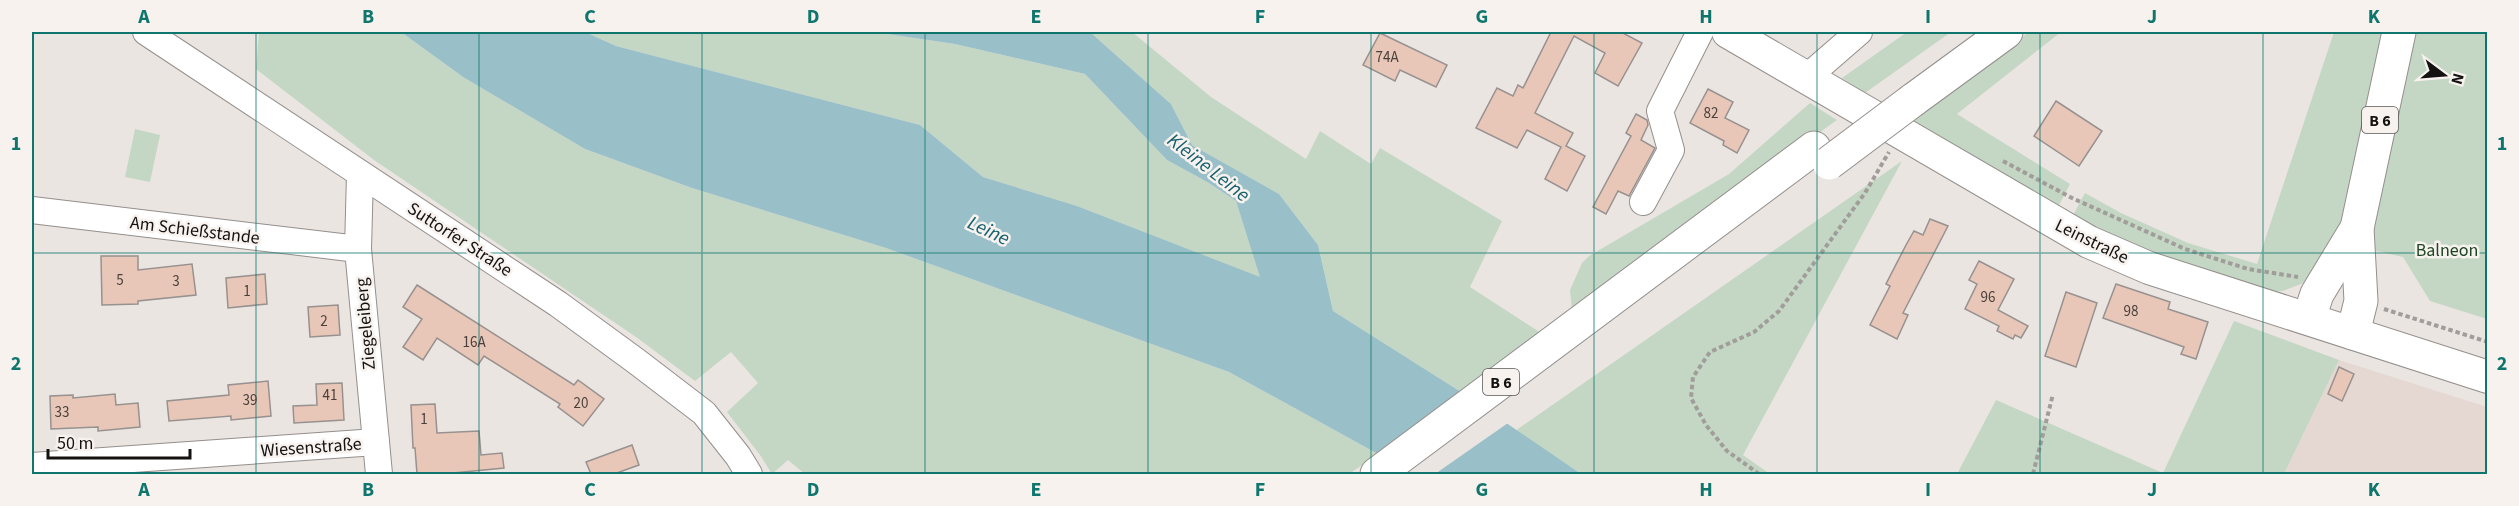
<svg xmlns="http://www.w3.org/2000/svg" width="2519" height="506" viewBox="0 0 2519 506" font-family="'Source Sans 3',sans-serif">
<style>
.built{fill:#e5d7d1}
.green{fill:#c4d7c5}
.water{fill:#99bfc8}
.pier{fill:#ebe5e2}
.building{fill:#e8c7b8;stroke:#97918f;stroke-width:1.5}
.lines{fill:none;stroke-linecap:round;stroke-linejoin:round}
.minor-casing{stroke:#948f8c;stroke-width:28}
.major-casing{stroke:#948f8c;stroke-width:34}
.highway-casing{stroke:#948f8c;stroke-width:35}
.path{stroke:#a19d9a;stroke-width:4;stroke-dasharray:4.5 3;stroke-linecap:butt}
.minor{stroke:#fff;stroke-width:26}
.major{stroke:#fff;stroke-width:32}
.highway{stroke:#fff;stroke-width:33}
.highway-bridge-casing{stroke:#948f8c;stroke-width:35;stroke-linecap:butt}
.highway-bridge{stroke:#fff;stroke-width:33}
.grid{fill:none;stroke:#0f766e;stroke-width:1.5;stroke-opacity:0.55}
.labels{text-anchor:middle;stroke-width:5;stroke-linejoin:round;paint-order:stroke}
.number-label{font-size:15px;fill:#493f3b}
.shield{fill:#f8f2ef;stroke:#585554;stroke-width:1.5}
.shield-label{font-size:16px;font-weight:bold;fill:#141211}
.street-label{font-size:18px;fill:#141211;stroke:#f8f2ef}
.park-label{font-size:18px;fill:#1e4524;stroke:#f8f2ef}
.water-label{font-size:20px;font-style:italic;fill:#15616e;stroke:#f8f2ef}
.neatline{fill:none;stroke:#0f766e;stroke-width:2}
.grid-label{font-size:20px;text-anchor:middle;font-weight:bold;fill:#0f766e}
</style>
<rect width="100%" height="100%" fill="#ebe5e2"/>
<path class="built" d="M2339 360 2487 407V474H2284Z"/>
<g class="green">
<path d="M259 32H401L463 77 585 149 692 188 886 248 1229 372 1378 454 1349 474H805L788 460 772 474 760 455 727 412 758 383 731 352 695 381 636 337 374 160 256 69Z"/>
<path d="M585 32H874L955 44 1085 74 1167 160 1209 183 1236 201 1261 278 1077 206 983 177 920 125 616 46Z"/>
<path d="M1090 32H1132L1211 97 1306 159 1320 131 1371 164 1380 148 1502 221 1470 287 1541 333 1461 392 1333 311 1318 245 1279 194 1192 145 1171 104Z"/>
<path d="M1907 32H1951L1865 93 1842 78Z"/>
<path d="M2029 32H2061L1957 114 2070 184 2055 213 1907 125Z"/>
<path d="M2334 32H2389L2347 220 2310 279 2301 284 2283 291 2268 292 2201 273 2071 219 2085 193 2121 213 2188 243 2257 264Z"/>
<path d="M2413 32H2487V319L2430 301 2403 257 2367 249Z"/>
<path d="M1810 103 1837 120 1572 310 1570 290 1582 263 1589 256 1729 174Z"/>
<path d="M135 129 160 135 150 182 125 177Z"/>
<path d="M1902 161 1743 455 1770 474H1581L1515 431Z"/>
<path d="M2234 321 2339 360 2284 474H1957L1996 400 2163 473Z"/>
</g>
<path class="water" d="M401 32H585L616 46 920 125 983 177 1077 206 1260 277 1236 201 1209 183 1167 160 1085 74 955 44 874 32H1090L1171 104 1192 145 1279 194 1318 245 1333 311 1461 392 1581 474H1403L1378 454 1229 372 886 248 692 188 585 149 463 77Z"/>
<path class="pier" d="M1465 391 1508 423 1435 474H1398L1374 455Z"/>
<g class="building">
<path d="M1551 32H1621L1642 43 1618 86 1595 73 1605 53 1574 36 1535 113 1573 133 1566 146 1585 156 1567 191 1545 179 1561 147 1527 130 1517 148 1476 128 1497 88 1513 96 1518 85 1523 88Z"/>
<path d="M1380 33 1447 65 1436 87 1400 70 1395 81 1363 65Z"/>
<path d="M1708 89 1733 102 1725 118 1749 130 1737 153 1723 145 1724 141 1690 123Z"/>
<path d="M2056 101 2102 131 2079 166 2034 136Z"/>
<path d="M1636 114 1647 120 1648 125 1641 140 1655 148 1629 196 1618 191 1606 214 1593 207 1631 136 1626 133Z"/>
<path d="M1930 219 1948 226 1903 313 1908 315 1897 339 1870 325 1890 286 1886 284 1906 245 1914 231 1923 235Z"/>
<path d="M101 256H138V270L192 264 196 295 138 301V304L102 305Z"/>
<path d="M1979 261 2014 279 1998 310 2028 326 2021 338 2015 335 2013 339 1997 331 1999 326 1965 309 1977 284 1969 280Z"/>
<path d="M265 274 267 304 228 308 226 278Z"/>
<path d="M2116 284 2170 302 2168 309 2208 322 2196 359 2181 354 2184 347 2103 318Z"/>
<path d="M417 285 574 385 578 380 604 399 583 426 558 407 560 404 484 356 478 365 437 338 423 360 403 347 422 319 403 307Z"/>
<path d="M2066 292 2097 303 2076 367 2045 356Z"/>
<path d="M338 305 340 335 310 337 308 307Z"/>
<path d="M2339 367 2354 374 2342 401 2328 394Z"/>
<path d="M268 381 271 416 231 420V416L169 421 167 401 229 395 228 385Z"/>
<path d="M342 383 344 420 294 423 293 406 317 405 316 384Z"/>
<path d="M115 394 116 405 138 403 140 427 98 431V427L51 429 50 396 73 395V398Z"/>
<path d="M435 404 437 433 479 431 481 455 502 453 504 468 443 474H417L415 448H413L411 405Z"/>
<path d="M632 445 639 465 614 474H591L586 462Z"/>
</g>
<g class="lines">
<g class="minor-casing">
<g id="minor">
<path d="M146 32 558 304 636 361 704 413 738 456 749 474"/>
<path d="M1806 78 1859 32"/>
<path d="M360 174 358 249 379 474"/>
<path d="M1643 202 1671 150 1660 111 1700 32"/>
<path d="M32 210 358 249"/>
<path d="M32 466 376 442"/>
</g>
</g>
<g class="major-casing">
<path id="major" d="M1728 32 2089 242 2149 268 2488 377"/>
</g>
<g class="highway-casing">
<g id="highway">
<path d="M1913 100 2006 32"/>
<path d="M2309 318 2317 294 2357 228"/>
<path d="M2353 333 2361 301 2357 228 2399 32"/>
<path d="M1377 474 1814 148"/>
</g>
</g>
<g class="path">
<path d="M2003 161 2072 198 2185 249 2248 269 2298 277"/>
<path d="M2384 309 2488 342"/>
<path d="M1759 474 1727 451 1706 425 1691 398 1693 377 1710 352 1754 332 1779 311 1865 193 1889 152"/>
<path d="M2033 474 2053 394"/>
</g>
<use href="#minor" class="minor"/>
<use href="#major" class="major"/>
<use href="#highway" class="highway"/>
<g class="highway-bridge-casing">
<path id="highway-bridge" d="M1829 163 1913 100"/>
</g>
<use href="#highway-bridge" class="highway-bridge"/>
</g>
<path class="grid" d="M256 32V474M479 32V474M702 32V474M925 32V474M1148 32V474M1371 32V474M1594 32V474M1817 32V474M2040 32V474M2263 32V474M32 253H2488"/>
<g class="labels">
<g class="number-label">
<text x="1387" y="62">74A</text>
<text x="1711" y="118">82</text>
<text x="120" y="285">5</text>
<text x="176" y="286">3</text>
<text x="247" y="296">1</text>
<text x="1988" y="302">96</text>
<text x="2131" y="316">98</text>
<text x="324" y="326">2</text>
<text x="474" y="347">16A</text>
<text x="330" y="400">41</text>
<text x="250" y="405">39</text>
<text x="581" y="408">20</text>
<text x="62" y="417">33</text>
<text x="424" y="424">1</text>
</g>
<g class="shield">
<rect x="2362" y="107" width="36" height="26" rx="4.5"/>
<rect x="1483" y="369" width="36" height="26" rx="4.5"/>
</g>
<g class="shield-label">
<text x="2380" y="126">B 6</text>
<text x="1501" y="388">B 6</text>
</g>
<g class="street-label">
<text transform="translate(195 230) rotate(7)" y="6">Am Schießstande</text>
<text transform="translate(460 239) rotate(33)" y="6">Suttorfer Straße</text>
<text transform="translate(2092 241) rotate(26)" y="6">Leinstraße</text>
<text transform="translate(365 324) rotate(-95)" y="6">Ziegeleiberg</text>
<text transform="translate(311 447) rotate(-4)" y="6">Wiesenstraße</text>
</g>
<g class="park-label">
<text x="2447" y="256">Balneon</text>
</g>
<g class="water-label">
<text transform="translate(1209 167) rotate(38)" y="7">Kleine Leine</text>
<text transform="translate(989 230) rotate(25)" y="7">Leine</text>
</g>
</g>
<rect width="2519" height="506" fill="none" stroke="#f8f2ef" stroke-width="66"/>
<g transform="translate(2444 75) rotate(106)" stroke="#f8f2ef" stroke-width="4.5" paint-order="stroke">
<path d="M0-4.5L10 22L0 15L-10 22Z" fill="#141211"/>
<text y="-9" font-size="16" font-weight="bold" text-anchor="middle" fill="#141211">N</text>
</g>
<path d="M48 449v9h142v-9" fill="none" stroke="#141211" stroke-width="3"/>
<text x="57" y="449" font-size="18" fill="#141211" stroke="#f8f2ef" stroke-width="4.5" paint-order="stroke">50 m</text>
<rect x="33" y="33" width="2453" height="440" class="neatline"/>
<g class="grid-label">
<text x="144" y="23">A</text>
<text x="368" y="23">B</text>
<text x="590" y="23">C</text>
<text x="813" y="23">D</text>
<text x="1036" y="23">E</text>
<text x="1260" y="23">F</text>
<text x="1482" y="23">G</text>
<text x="1706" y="23">H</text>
<text x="1928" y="23">I</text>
<text x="2152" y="23">J</text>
<text x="2374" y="23">K</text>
<text x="16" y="150">1</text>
<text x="2502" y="150">1</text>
<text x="16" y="370">2</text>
<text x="2502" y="370">2</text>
<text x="144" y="496">A</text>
<text x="368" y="496">B</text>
<text x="590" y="496">C</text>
<text x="813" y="496">D</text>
<text x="1036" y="496">E</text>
<text x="1260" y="496">F</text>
<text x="1482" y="496">G</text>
<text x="1706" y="496">H</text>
<text x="1928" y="496">I</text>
<text x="2152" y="496">J</text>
<text x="2374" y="496">K</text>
</g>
</svg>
